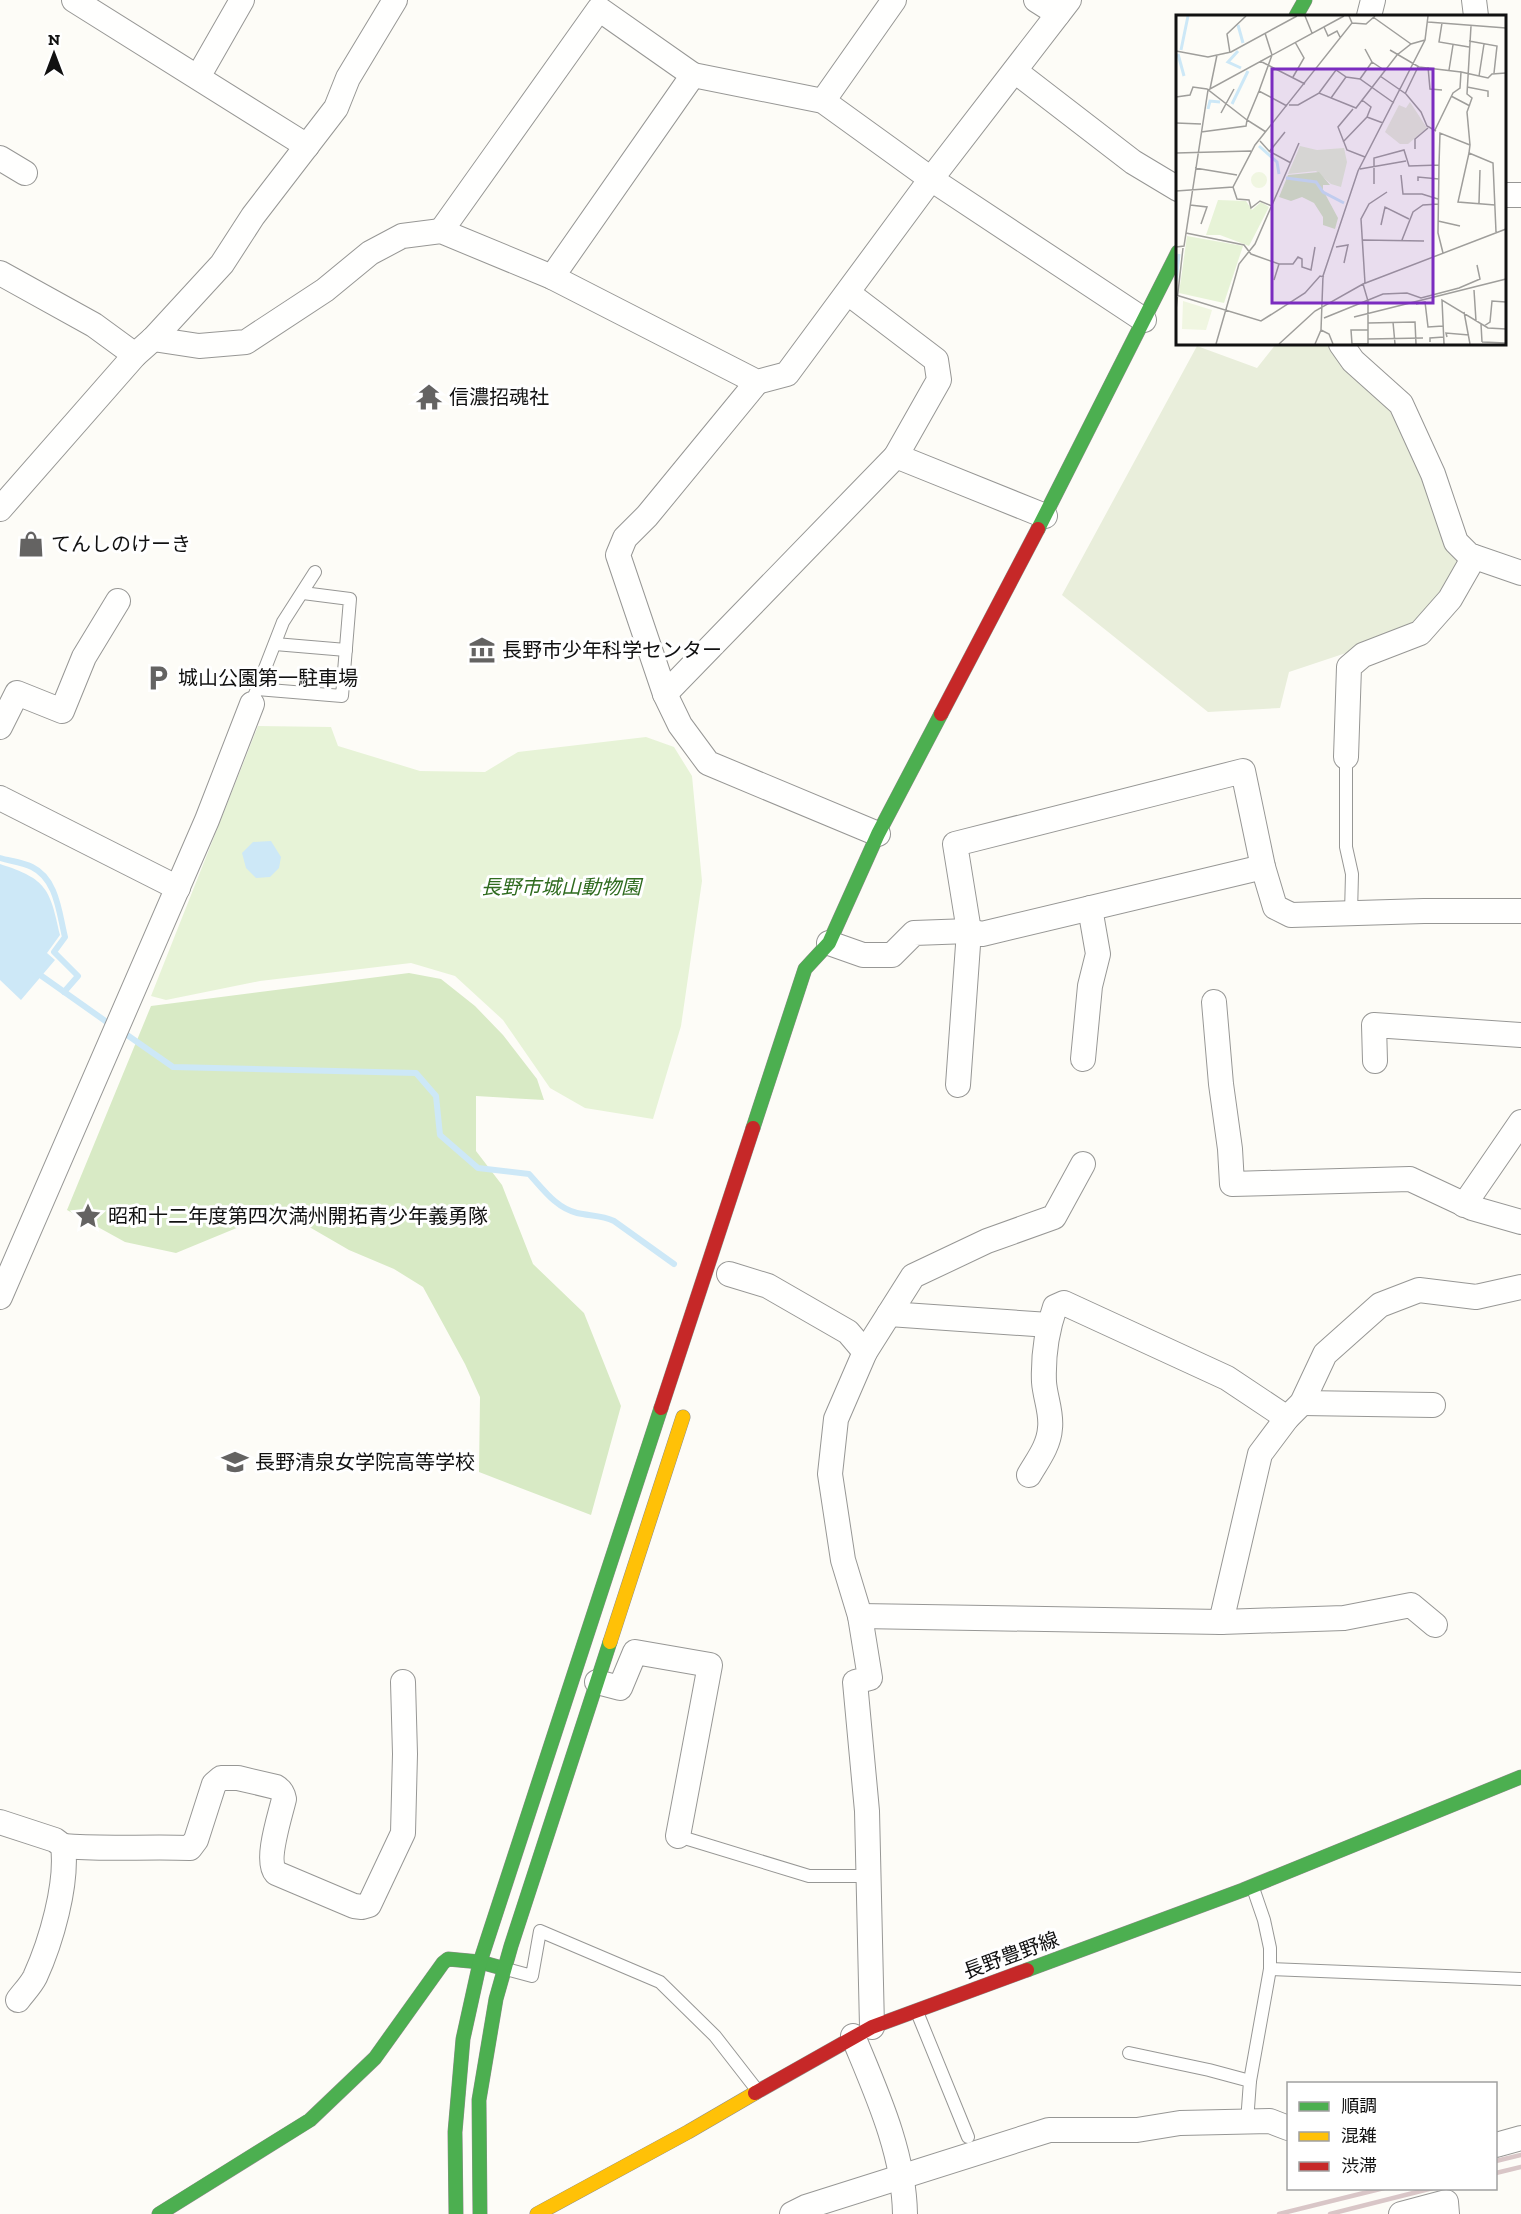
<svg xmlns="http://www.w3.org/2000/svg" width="1521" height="2214" viewBox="0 0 1521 2214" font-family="'Zilla Slab','Noto Sans JP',serif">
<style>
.green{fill:#e7f3d7}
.forest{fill:#d8eac5}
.cemetery{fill:#e9eedb}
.water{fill:#cde8f7}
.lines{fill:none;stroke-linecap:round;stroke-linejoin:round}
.stream{stroke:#cde8f7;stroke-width:6}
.lane-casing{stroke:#979795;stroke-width:14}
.street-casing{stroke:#979795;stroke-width:26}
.fast-casing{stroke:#8e8d8b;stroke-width:15}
.slow-casing{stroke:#8e8d8b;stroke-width:15}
.jam-casing{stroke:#8e8d8b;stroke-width:15}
.lane{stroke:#fffffe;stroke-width:12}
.street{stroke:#fffffe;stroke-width:24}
.fast{stroke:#4caf50;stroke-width:14}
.slow{stroke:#ffc107;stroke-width:14}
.jam{stroke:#c62828;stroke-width:14}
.rail{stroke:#d9c6c7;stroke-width:4.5}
.labels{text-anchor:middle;stroke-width:6;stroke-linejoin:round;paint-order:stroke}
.poi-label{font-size:20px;fill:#111;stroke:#fff;text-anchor:start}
.park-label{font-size:20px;font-style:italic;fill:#2f6b1f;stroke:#fff}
.street-label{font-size:20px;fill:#111;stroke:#fff}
.inset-river{fill:none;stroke:#cde8f7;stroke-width:3}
.inset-road{fill:none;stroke:#9f9e9b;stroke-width:1.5}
.view{fill:#7b2cbf;fill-opacity:0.15;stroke:#7b2cbf;stroke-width:3}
.inset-edge{fill:none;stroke:#111;stroke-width:3}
</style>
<rect width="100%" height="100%" fill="#fdfcf7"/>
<path class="green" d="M258 726 331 727 338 746 420 771 485 772 518 752 646 737 674 747 692 776 702 881 681 1026 653 1119 585 1108 550 1088 503 1020 455 976 411 963 260 981 166 1000 151 996Z"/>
<path class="forest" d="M409 973 441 979 475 1006 503 1035 537 1079 544 1100 476 1096V1151L502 1185 533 1264 584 1313 621 1406 591 1515 479 1472 480 1397 465 1364 423 1287 394 1269 349 1250 280 1210 176 1253 125 1242 67 1210 151 1006Z"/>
<path class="cemetery" d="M1276 344H1327L1344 365 1384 401 1415 452 1462 564 1425 616 1358 649 1289 672 1280 708 1208 712 1062 595 1197 346 1257 368Z"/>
<g class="water">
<path d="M271 841 281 857 279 868 270 877 256 878 246 868 242 853 253 842Z"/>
<path d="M0 864C47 879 50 889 60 935L47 953 55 960 21 1000 0 980Z"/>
</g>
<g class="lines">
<g class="stream">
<path d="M0 858C10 861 22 862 32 867 57 879 59 913 65 937L54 952 78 976 64 992"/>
<path d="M36 972 111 1025"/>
<path d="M120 1030 173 1067 416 1073 436 1096 440 1135 478 1168 529 1174C543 1189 556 1208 577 1213 590 1216 602 1215 614 1221L674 1264"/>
</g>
<g class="lane-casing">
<g id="lane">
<path d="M275 644 346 650"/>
<path d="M257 689 342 696 350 599 303 593"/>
<path d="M255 694 283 622 315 572"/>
<path d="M1346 757V847L1352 874 1351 913"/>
<path d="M678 1836 809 1876H867"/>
<path d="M506 1969 532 1976 540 1931 660 1982 715 2036 757 2090"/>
<path d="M1270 1969 1521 1979"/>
<path d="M917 2012 968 2137"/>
<path d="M1129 2053 1209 2070 1250 2081 1247 2122"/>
<path d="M1250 2081 1270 1969V1948L1264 1920 1253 1888"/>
</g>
</g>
<g class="street-casing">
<g id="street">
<path d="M74 0 307 146"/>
<path d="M1036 0 1058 14"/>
<path d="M1474 0 1476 16"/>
<path d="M1369 16 1373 0"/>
<path d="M1015 71 1133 162 1178 189"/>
<path d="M693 75 823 101 931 179 1144 320"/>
<path d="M198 77 242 0"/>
<path d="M823 101 894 0"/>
<path d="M0 158 25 173"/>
<path d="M1504 195H1521"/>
<path d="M441 231 599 9 693 75 552 277"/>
<path d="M0 273 94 325 135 355"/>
<path d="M848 293 936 360 939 380 896 456 1045 516"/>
<path d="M153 339 199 346 246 342 325 290 370 253 402 236 441 231 552 277 757 382 787 374 931 179 1069 0"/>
<path d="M1341 344 1353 361 1401 404 1433 474 1456 542 1469 555 1521 573"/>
<path d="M757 382 647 516 625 538 618 555 665 694 680 725 708 763 878 834"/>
<path d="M0 509 135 355 153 339 222 264 253 216 336 108 348 78 395 0"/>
<path d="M665 694 896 456"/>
<path d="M0 727 17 693 62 711 84 657 118 601"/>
<path d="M1346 757 1349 667 1363 655 1420 633 1450 599 1474 557"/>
<path d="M0 798 178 888"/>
<path d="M829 943 863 955H892L914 933 969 931 982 934 1263 867"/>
<path d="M1214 1002 1221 1084 1230 1149 1232 1184 1410 1179 1472 1208 1521 1222"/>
<path d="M1083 1059 1090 986 1098 954 1090 908"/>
<path d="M1375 1061 1374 1025 1521 1035"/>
<path d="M958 1085 969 931 955 844 1243 771 1263 867 1275 907 1291 915 1424 911H1521"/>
<path d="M1464 1205 1521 1122"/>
<path d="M729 1274 768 1286 848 1332 865 1352"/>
<path d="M0 1297 207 820 252 704"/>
<path d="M889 1314 1049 1325"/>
<path d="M1302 1403 1433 1405"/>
<path d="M1029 1475C1037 1461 1049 1446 1050 1428 1052 1413 1045 1397 1044 1382 1043 1357 1047 1330 1055 1307L1064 1303 1227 1378 1287 1418"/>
<path d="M860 1616 1221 1622 1344 1618 1411 1605 1435 1625"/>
<path d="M1221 1622 1260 1454 1287 1418 1302 1403 1325 1354 1380 1305 1419 1290 1476 1297 1521 1287"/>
<path d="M597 1682 620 1688 635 1652 710 1665 678 1836"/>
<path d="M0 1822 55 1840 63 1846C68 1884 51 1942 35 1977 31 1985 24 1992 18 2000"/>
<path d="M63 1846C105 1850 148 1846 190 1848L196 1840 214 1784 221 1778H238L276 1787C281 1790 283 1793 284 1799 280 1816 265 1861 276 1873L354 1906 362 1907 369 1905 403 1833 405 1754 403 1682"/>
<path d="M872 2027 867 1811 855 1682 870 1678 860 1616 843 1560 830 1474 836 1419 865 1352 913 1276 987 1241 1054 1217 1083 1164"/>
<path d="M853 2036C876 2092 904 2152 905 2214"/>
<path d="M1496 2145 1521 2138"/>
<path d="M792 2214 806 2207 1049 2130H1137L1180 2123 1270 2121 1288 2128"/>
<path d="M1401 2214 1446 2202 1447 2214"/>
</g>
</g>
<g class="fast-casing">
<g id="fast">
<path d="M1296 16 1305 0"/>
<path d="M1038 529 1178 252"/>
<path d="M753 1128 805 969 829 943 878 834 941 714"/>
<path d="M1027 1970 1243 1890 1521 1777"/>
<path d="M159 2214 310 2120 375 2058 443 1963 448 1959 480 1962 502 1968"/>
<path d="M456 2214 455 2132 463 2039 480 1962 661 1408"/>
<path d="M480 2214 479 2100 496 1999 511 1946 610 1642"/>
</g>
</g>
<g class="slow-casing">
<g id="slow">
<path d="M610 1642 683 1417"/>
<path d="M537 2214 688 2132 755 2093"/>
</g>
</g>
<g class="jam-casing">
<g id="jam">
<path d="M941 714 1038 529"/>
<path d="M661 1408 753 1128"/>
<path d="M755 2093 872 2027 1027 1970"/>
</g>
</g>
<use href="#lane" class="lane"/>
<use href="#street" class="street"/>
<use href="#fast" class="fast"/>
<use href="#slow" class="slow"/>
<use href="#jam" class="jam"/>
<g class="rail">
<path d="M1496 2161 1521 2155"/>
<path d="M1496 2173 1521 2167"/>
<path d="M1279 2214 1384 2188"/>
<path d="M1330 2214 1433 2188"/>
</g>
</g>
<defs>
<g id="temple-bare" transform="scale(2.07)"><path d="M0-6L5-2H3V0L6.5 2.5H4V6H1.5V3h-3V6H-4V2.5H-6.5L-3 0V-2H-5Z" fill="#646362" stroke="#fff" stroke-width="2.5" paint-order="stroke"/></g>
<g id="shop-bare" transform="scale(2.07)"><path d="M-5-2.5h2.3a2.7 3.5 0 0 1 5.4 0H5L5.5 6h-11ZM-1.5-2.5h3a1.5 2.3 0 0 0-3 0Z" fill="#646362" stroke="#fff" stroke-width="2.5" paint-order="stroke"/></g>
<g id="museum-bare" transform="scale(2.07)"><path d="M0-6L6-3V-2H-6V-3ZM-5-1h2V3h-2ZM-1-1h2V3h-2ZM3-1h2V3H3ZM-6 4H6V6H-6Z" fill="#646362" stroke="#fff" stroke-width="2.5" paint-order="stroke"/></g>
<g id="parking-bare" transform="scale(2.07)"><path d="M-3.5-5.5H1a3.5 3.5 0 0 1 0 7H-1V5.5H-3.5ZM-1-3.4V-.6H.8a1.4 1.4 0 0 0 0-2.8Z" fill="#646362" stroke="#fff" stroke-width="2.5" paint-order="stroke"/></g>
<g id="sight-bare" transform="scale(2.07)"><path d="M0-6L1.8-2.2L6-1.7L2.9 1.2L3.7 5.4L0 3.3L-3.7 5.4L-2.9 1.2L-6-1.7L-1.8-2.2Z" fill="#646362" stroke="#fff" stroke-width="2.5" paint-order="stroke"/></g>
<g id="school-bare" transform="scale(2.07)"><path d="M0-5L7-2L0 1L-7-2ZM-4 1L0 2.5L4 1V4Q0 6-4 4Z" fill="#646362" stroke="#fff" stroke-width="2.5" paint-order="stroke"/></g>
</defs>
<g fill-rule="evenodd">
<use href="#temple-bare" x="429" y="397"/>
<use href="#shop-bare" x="31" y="544"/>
<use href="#museum-bare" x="482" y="650"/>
<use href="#parking-bare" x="158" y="678"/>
<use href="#sight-bare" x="88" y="1216"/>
<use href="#school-bare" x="235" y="1462"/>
</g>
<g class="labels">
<g class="poi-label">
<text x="449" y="404">信濃招魂社</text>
<text x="51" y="551">てんしのけーき</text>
<text x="502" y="657">長野市少年科学センター</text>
<text x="178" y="685">城山公園第一駐車場</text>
<text x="108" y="1223">昭和十二年度第四次満州開拓青少年義勇隊</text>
<text x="255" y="1469">長野清泉女学院高等学校</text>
</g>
<g class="park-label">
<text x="561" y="894">長野市城山動物園</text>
</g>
<g class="street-label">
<text transform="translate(1011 1955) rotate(-20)" y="7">長野豊野線</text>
</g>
</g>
<g transform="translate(1176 15)">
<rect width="330" height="330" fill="#fdfcf7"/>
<path d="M124 131 141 135 168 133 171 147 165 172 155 169 140 156 112 159ZM42 185 70 186 76 195 85 187 93 192 73 231 44 220H30ZM11 221 67 231 48 288 3 278Z" fill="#e7f3d7"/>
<path d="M143 157 154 170H147V175L162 203 159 214 147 210V202L138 188 126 182 115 186 103 182 112 160Z" fill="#d8eac5"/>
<path d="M234 87 251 113 232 129H224L209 117 223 90 230 93Z" fill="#e9eedb"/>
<path d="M75 165a8 8 0 1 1 16 0a8 8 0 1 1-16 0ZM7 286 36 295 30 315 6 314Z" fill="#f0f6e1"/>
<path class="inset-river" d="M62 10 67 28M5 35 12 1M62 36 52 47 65 53M2 39 8 61M56 89 72 56M32 94 34 86 44 87M83 131 101 147 103 159M110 163 140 167 147 177 168 188M0 266 3 239"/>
<path class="inset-road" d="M129 1 136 18M197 2 235 29M252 7 330 13M176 8 190 9 199 1M266 8 263 27 293 32M148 12 152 21 161 16 164 22M293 26 321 31 318 58M189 34 196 47 208 55M214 35 243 52 285 57M0 36 32 42 55 37 121 1M54 38 51 19 70 1M84 46 129 69M252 52 254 74 266 75M273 55 277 30M204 61 230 79 245 97 251 111 260 116M303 61 308 29M117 62 128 43 119 27M170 62 184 64 218 88M184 64 196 47M291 72 312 76V82M34 74 41 40M83 76 96 40 89 18M143 78 160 55 170 62 155 83M229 79 242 52M275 81 294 91M0 82 14 80 17 72 31 74 71 105 70 111 25 117M186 85 195 92 191 102 207 108M113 90H122L143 78 180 93 221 40 235 29 249 25M177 94 162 112 171 135 189 142M45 98 58 74M0 108 25 109M259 115 277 78 284 73 285 57 312 63 316 59 330 58M90 117 71 105 83 76 111 91M84 126 93 136 115 148M167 127 191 102M294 130 291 97 296 83 291 79 295 11M239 134V124L252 113M93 137 109 117M0 138 75 136M293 138 282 187 319 190M263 150 264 118 294 130 293 138 317 148 320 217M19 153 61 160M184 154 230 146M225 160 227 179H246L262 184M242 166V162L263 164M198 169V143L228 135 233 151 263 150 262 218 267 238M57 172 61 184 73 185 75 193 84 186 96 191M0 176 57 172 79 130 176 8 173 1M303 188 304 155M14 190 31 192 25 209M262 206 284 211M205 210 209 192 233 204M10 218 68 230 75 239 103 249 98 265M187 225 248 226M226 225 237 197 247 190 262 189M0 232 8 231 32 75 168 1M160 232 172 230 168 248M103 249H117L122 242 126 244V252L135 255 139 232M189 268 185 204 193 189 211 177M187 269 192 286V329M298 275 300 306M0 280 85 306 129 278 144 261 148 262M240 289 249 287 252 312 267 311M0 295 7 233M288 297 294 329M178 302 330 264M148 303 207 279 231 278 245 283 283 273 304 264 301 250M217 307 219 329M192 308 239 307 240 329M305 309 306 327M308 311 314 307 316 286 330 287M145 315 153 319 157 329M192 315H175L176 329H192M271 322 270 318 293 320M192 324 247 323M254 327V323L268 322M306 327 330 328M40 329 63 249 79 229 123 128M103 329 139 296 187 269 330 214M139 329 145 315 147 261 182 156 249 25 252 1M268 329 266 285 312 313 330 314"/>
<path class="view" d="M96 54H257V288H96Z"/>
<rect width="330" height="330" class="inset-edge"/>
</g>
<rect x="1287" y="2082" width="210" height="108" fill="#ffffff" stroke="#a0a0a0" stroke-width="1.5"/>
<rect x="1299" y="2102" width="30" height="9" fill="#4caf50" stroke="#a0a0a0" stroke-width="1.5"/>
<text x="1341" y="2112" font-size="18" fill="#111111">順調</text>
<rect x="1299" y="2132" width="30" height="9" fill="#ffc107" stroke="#a0a0a0" stroke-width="1.5"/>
<text x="1341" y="2142" font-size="18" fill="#111111">混雑</text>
<rect x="1299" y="2162" width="30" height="9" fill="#c62828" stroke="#a0a0a0" stroke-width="1.5"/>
<text x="1341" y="2172" font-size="18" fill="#111111">渋滞</text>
<g transform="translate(54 54)" stroke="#ffffff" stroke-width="4.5" paint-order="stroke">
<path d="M0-4.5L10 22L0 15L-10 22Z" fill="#111111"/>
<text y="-9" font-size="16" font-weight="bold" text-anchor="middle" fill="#111111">N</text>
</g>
</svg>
